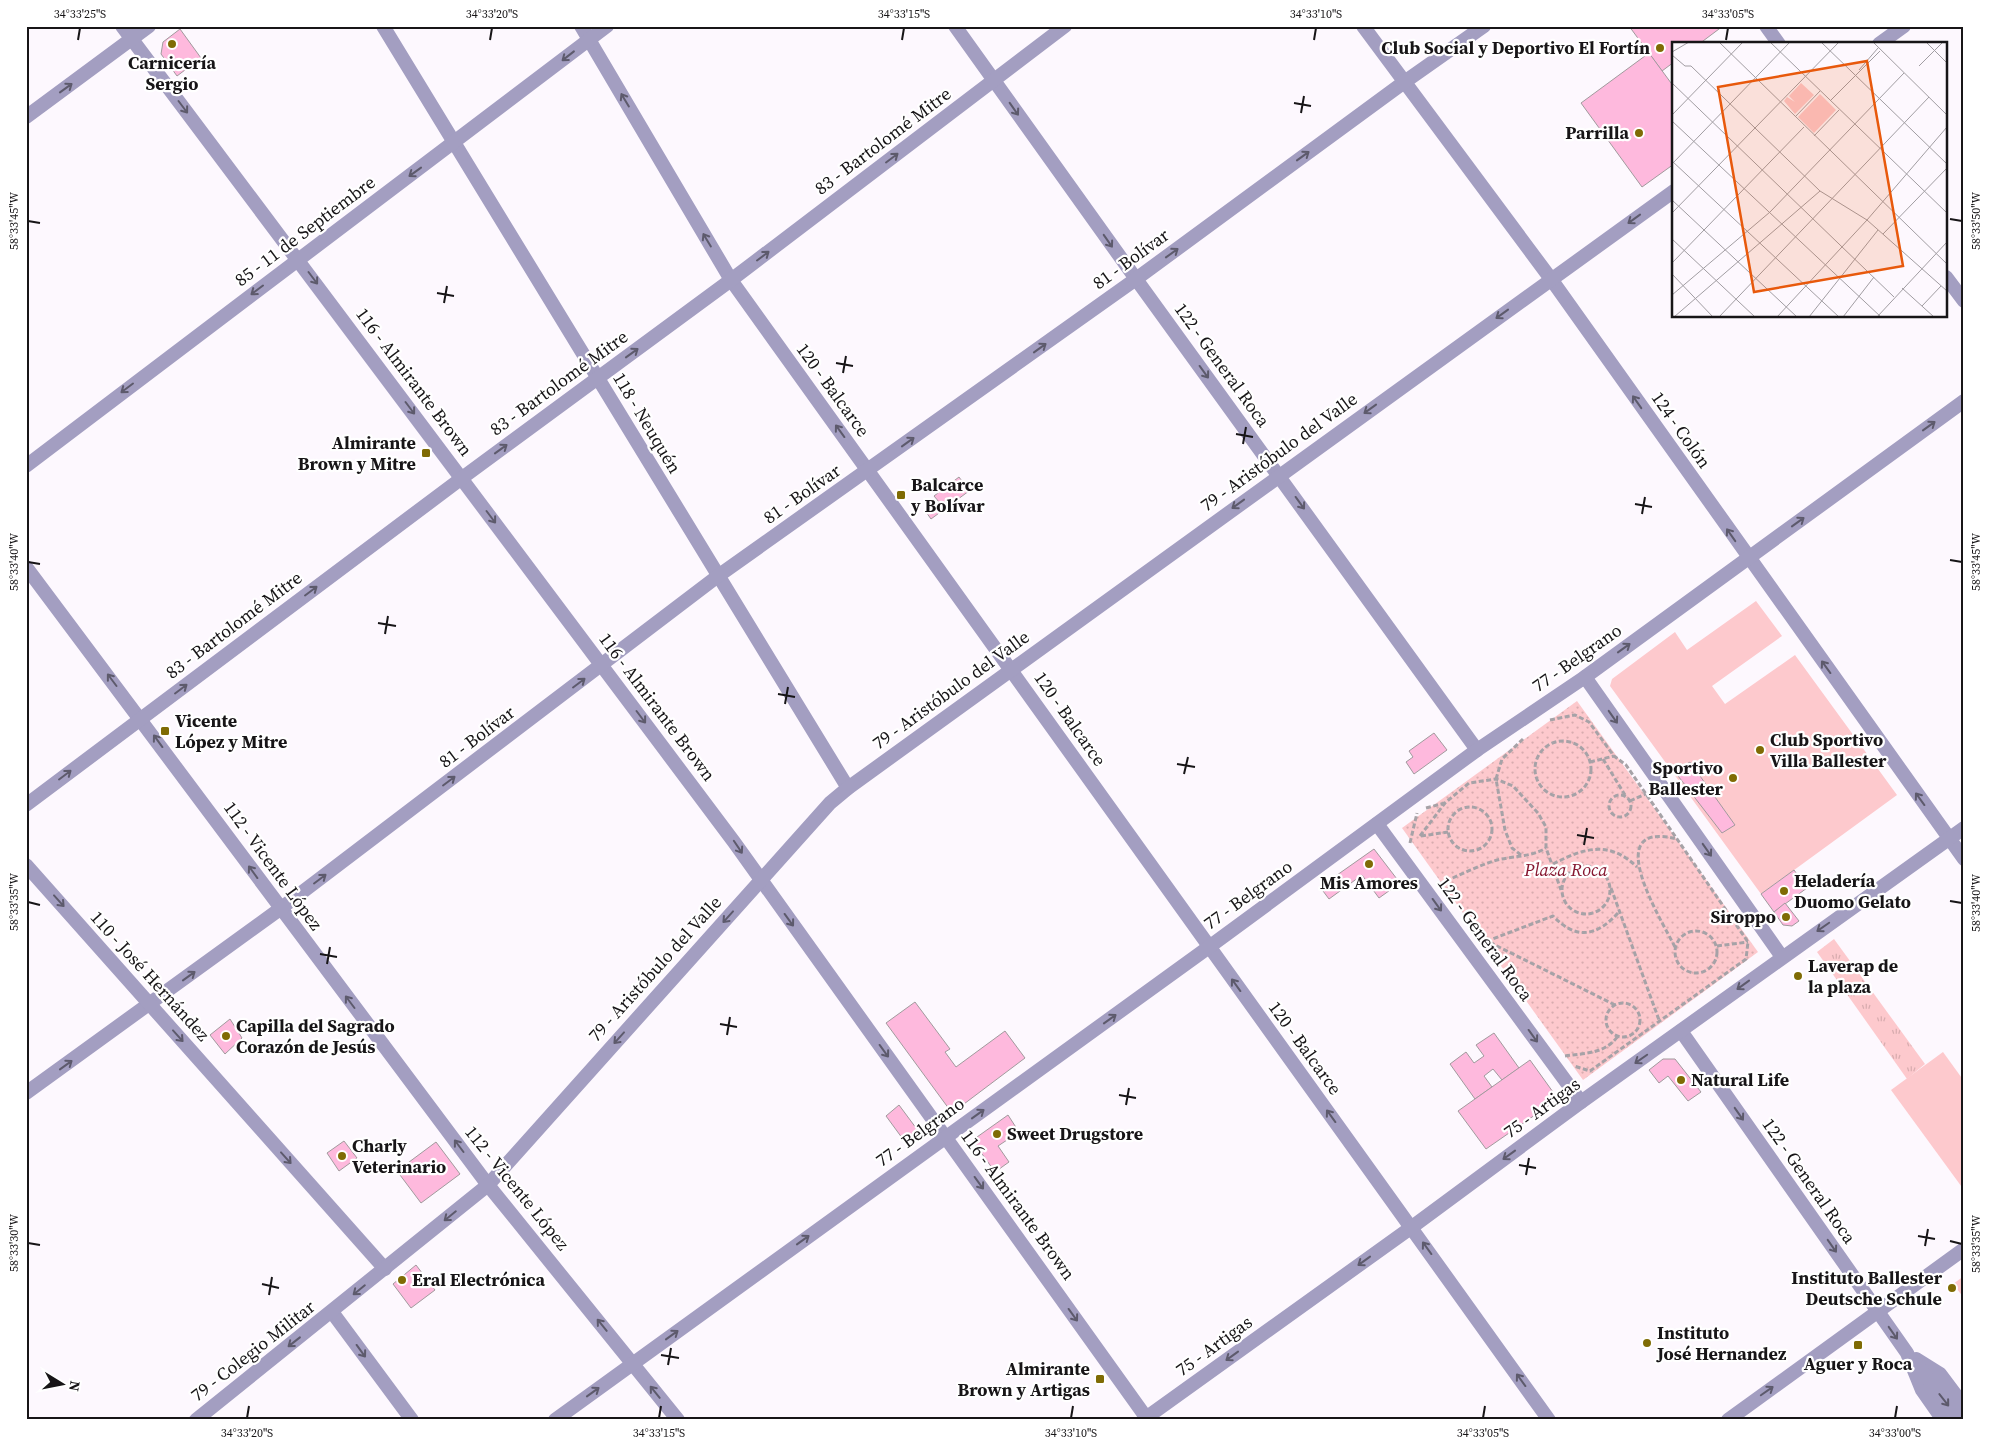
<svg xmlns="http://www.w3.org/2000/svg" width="1990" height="1446" viewBox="0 0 1990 1446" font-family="'Source Serif 4',serif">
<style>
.grass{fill:url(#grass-tufts)}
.park{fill:url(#park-dots)}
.pitch{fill:#fdc9cd}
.building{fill:#feb9dd;stroke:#a19a9d}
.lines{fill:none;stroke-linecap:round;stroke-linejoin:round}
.path{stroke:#a6a2a7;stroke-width:3;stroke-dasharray:5 2.5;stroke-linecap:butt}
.minor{stroke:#a39ec1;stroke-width:14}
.tertiary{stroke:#a39ec1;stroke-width:14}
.oneway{stroke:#5d5a6c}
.ticks{fill:none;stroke:#171517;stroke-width:2}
.poi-dot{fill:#7f6b04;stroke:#fff;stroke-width:2}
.labels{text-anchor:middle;stroke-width:4.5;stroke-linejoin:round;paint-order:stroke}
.poi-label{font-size:18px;font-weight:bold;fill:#171517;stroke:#fff;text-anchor:start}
.street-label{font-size:18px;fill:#171517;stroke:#fff}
.park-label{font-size:18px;font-style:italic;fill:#861831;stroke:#fff}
.inset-road{fill:none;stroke:#a19da2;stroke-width:1}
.view{fill:#e8590c;fill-opacity:0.15;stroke:#e8590c;stroke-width:2.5}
.inset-edge{fill:none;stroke:#171517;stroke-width:2.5}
.neatline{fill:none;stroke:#171517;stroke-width:2}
.ticks-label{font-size:12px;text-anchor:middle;fill:#171517}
</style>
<defs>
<pattern id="grass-tufts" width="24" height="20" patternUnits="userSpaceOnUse" patternTransform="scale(1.25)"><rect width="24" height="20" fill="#fdc9cd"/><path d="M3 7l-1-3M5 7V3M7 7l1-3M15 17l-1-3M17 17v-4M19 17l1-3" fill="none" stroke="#d8acaf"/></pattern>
<pattern id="park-dots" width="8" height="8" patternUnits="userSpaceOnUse" patternTransform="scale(1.25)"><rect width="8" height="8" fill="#fdc9cd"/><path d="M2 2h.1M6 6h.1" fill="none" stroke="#d8acaf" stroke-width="1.8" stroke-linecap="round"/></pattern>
</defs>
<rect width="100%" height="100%" fill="#fdf8fe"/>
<path class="grass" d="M1834 939 1925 1064 1907 1079 1817 952Z"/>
<path class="park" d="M1577 701 1758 952 1583 1080 1402 828Z"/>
<g class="pitch">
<path d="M1756 601 1782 636 1712 686 1725 704 1795 655 1897 795 1761 894 1610 686 1612 679 1675 632 1687 650Z"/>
<path d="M1943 1052 1964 1081V1190L1891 1090Z"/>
<path d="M1964 1276V1298L1953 1284Z"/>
</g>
<g class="building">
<path d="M1629 26H1723L1699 44H1674V62L1662 71Z"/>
<path d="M180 29 201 58 177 76 161 54 163 42Z"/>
<path d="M1649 53 1674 87V164L1642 187 1581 103Z"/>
<path d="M959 477 969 491 931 519 926 512 939 502 934 496Z"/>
<path d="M1434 733 1447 750 1414 774 1406 762 1413 757 1409 751Z"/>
<path d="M1690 762 1735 825 1722 833 1675 772Z"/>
<path d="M1374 849 1400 883 1379 898 1362 875 1329 899 1320 887Z"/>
<path d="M1794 870 1807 888 1774 912 1761 894Z"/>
<path d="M1785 903 1799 921 1792 926 1783 925 1774 912Z"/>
<path d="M915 1002 950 1049 945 1052 956 1067 1005 1031 1025 1058 952 1113 886 1023Z"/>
<path d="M230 1019 242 1038 225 1054 210 1035Z"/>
<path d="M1494 1033 1519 1068 1502 1080 1493 1069 1484 1076 1492 1087 1475 1099 1450 1064 1466 1052 1474 1063 1484 1056 1476 1045Z"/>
<path d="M1663 1059H1675L1701 1092 1688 1101 1668 1076 1659 1083 1649 1070Z"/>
<path d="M1530 1060 1558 1099 1486 1149 1458 1111Z"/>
<path d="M899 1105 922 1136 908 1146 886 1116Z"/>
<path d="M1008 1115 1019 1132 998 1146 1009 1162 995 1172 975 1144 977 1137Z"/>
<path d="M344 1141 357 1158 339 1171 327 1153Z"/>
<path d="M436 1142 460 1174 421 1203 397 1171Z"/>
<path d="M416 1265 435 1290 411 1308 393 1284Z"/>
</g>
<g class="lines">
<g class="path">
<path d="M1550 720 1575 715 1589 722 1614 756 1626 765 1748 942 1746 959 1590 1071 1574 1066"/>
<circle cx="1563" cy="769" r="28"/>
<path d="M1603 759 1625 795"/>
<path d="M1590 762 1614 756"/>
<circle cx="1620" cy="806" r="11"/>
<path d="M1630 801 1646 794"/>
<circle cx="1470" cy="829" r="22"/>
<path d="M1426 808 1445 803"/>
<path d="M1420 836 1445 803 1469 783 1496 779 1513 786 1538 813 1546 827V848L1561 890"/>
<path d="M1421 836 1448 832"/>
<path d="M1410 843 1417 813"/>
<path d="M1521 855 1512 848 1505 830 1496 779 1502 759 1523 739"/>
<path d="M1553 864C1584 848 1609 840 1637 867"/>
<circle cx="1586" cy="890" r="24"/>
<path d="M1439 884C1458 876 1477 866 1497 860 1514 856 1531 857 1546 848"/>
<path d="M1611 888 1659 1020"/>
<circle cx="1696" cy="952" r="21"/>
<path d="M1717 946 1748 942"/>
<path d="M1675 947C1662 921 1598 819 1677 839"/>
<circle cx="1623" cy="1020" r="17"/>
<path d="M1615 1005 1487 941 1553 916C1577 941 1597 936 1619 912"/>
<path d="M1565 1056C1585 1053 1605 1054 1618 1036"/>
</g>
<g class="minor">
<path d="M122 26 734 842 1148 1420"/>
<path d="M383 26 848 788"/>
<path d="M581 26 731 280 1549 1420"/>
<path d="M955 26 1136 279 1477 750"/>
<path d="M1363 26 1551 279 1964 859"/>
<path d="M1766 26 1779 44"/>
<path d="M1879 44 1904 26"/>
<path d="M26 117 149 26"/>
<path d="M1946 277 1964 301"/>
<path d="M26 466 607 26"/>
<path d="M26 567 488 1185 830 803 848 788 1674 191"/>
<path d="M1585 677 1782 957"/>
<path d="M26 805 462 478 731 280 1065 26"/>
<path d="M1377 824 1581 1102"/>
<path d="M1681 1031 1907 1353 1922 1390 1943 1420"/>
<path d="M26 1093 280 909 718 576 1136 279 1403 83 1484 26"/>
<path d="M332 1312 412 1420"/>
<path d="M1916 1359 1940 1374 1964 1406"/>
<path d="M1917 1365 1960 1420"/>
<path d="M1728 1420 1964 1249"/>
</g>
<g class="tertiary">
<path d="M26 865 385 1269"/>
<path d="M196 1420 488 1185 678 1420"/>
<path d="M555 1420 1209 947 1477 750 1585 677 1964 401"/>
<path d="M1143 1420 1412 1227 1581 1102 1964 828"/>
</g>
</g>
<defs><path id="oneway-shaft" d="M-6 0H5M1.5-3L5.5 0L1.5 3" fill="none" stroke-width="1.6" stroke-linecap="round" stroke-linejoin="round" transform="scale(1.25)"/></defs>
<g class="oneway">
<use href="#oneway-shaft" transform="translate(568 56) rotate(142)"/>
<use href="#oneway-shaft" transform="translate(66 88) rotate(-36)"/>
<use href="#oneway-shaft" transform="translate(625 100) rotate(-121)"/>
<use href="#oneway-shaft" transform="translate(183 107) rotate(53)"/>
<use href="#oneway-shaft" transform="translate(1014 109) rotate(55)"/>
<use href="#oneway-shaft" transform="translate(1303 156) rotate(-36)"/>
<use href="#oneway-shaft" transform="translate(892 158) rotate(-37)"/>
<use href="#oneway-shaft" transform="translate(415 172) rotate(144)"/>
<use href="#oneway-shaft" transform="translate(1634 219) rotate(144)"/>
<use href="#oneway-shaft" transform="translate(707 240) rotate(-121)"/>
<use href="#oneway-shaft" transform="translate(1108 241) rotate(55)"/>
<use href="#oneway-shaft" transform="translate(1172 253) rotate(-36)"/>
<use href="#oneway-shaft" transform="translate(763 256) rotate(-37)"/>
<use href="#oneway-shaft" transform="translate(313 278) rotate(53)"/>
<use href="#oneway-shaft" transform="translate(257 290) rotate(143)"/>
<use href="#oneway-shaft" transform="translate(1502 314) rotate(144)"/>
<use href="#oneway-shaft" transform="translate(1040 348) rotate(-36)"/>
<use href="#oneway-shaft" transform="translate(632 353) rotate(-36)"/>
<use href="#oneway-shaft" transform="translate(1204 372) rotate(54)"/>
<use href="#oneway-shaft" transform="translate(127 388) rotate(143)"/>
<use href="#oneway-shaft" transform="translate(1637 402) rotate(-125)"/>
<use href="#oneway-shaft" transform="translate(410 408) rotate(53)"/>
<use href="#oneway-shaft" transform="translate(1370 409) rotate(144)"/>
<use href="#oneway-shaft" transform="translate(1929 426) rotate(-36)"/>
<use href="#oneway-shaft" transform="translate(840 431) rotate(-126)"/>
<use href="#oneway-shaft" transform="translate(908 442) rotate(-36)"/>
<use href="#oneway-shaft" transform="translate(501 449) rotate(-36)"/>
<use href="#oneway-shaft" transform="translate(1300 503) rotate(54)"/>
<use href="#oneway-shaft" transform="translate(1238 504) rotate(144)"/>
<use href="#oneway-shaft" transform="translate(491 517) rotate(53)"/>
<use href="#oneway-shaft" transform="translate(1798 522) rotate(-36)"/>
<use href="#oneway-shaft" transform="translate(1731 535) rotate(-125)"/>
<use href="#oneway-shaft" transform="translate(311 591) rotate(-37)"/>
<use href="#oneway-shaft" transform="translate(1624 648) rotate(-36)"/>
<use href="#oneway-shaft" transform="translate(1826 667) rotate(-126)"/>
<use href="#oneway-shaft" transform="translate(112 680) rotate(-127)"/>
<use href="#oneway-shaft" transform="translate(579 683) rotate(-37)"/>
<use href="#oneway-shaft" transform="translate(181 689) rotate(-37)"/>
<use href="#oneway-shaft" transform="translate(641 717) rotate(53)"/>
<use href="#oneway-shaft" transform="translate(1613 717) rotate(55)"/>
<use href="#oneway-shaft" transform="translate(158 741) rotate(-126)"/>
<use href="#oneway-shaft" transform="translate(65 775) rotate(-37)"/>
<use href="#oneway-shaft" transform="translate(449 781) rotate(-37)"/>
<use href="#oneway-shaft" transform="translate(1920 799) rotate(-126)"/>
<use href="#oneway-shaft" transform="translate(738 847) rotate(56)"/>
<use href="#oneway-shaft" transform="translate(1707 850) rotate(55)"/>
<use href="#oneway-shaft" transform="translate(253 872) rotate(-126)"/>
<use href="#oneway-shaft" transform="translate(320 879) rotate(-37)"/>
<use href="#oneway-shaft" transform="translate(59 901) rotate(48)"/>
<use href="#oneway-shaft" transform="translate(1437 905) rotate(54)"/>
<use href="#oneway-shaft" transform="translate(728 917) rotate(132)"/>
<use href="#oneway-shaft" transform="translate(789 920) rotate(54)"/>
<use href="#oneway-shaft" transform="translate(1823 927) rotate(145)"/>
<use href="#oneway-shaft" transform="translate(189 976) rotate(-36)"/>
<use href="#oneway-shaft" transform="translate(1236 985) rotate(-126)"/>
<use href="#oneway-shaft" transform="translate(1743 985) rotate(144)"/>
<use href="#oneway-shaft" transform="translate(350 1002) rotate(-127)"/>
<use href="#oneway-shaft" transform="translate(1110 1019) rotate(-36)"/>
<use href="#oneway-shaft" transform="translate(178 1036) rotate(48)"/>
<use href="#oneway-shaft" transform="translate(1533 1036) rotate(54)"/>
<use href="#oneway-shaft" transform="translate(619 1038) rotate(132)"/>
<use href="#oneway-shaft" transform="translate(884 1051) rotate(54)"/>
<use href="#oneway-shaft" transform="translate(1641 1059) rotate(145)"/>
<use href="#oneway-shaft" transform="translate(66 1065) rotate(-36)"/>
<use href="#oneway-shaft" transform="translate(978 1114) rotate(-36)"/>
<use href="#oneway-shaft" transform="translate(1739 1114) rotate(55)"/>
<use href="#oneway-shaft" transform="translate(1331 1116) rotate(-126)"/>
<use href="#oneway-shaft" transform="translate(459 1146) rotate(-127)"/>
<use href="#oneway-shaft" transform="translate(1509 1155) rotate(144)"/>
<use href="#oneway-shaft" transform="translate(286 1158) rotate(48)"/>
<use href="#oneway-shaft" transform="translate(979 1183) rotate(54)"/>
<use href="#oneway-shaft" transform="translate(450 1216) rotate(141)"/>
<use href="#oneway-shaft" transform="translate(803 1240) rotate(-36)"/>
<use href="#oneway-shaft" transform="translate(1832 1246) rotate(55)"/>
<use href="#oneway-shaft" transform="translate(1427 1248) rotate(-126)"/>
<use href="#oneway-shaft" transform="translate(1364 1261) rotate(144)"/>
<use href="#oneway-shaft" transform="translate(359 1290) rotate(141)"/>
<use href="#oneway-shaft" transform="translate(1073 1315) rotate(54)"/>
<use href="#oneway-shaft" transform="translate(602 1325) rotate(-129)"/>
<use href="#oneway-shaft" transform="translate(1893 1333) rotate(55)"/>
<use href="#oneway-shaft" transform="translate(672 1335) rotate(-36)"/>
<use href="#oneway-shaft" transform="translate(294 1342) rotate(142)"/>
<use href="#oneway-shaft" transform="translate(361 1351) rotate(54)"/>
<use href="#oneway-shaft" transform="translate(1232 1356) rotate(144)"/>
<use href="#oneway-shaft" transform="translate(1521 1380) rotate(-126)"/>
<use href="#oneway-shaft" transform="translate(1767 1391) rotate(-35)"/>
<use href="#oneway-shaft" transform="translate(593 1392) rotate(-36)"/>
<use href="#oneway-shaft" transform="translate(655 1392) rotate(-129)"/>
<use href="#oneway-shaft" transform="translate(1944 1400) rotate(52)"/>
</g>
<path class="ticks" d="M78 40 80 28M490 40 492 28M902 40 904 28M1314 40 1316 28M1726 40 1728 28M1294 103 1311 106M1301 113 1304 96M1950 219 1962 221M28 221 40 223M437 293 454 296M444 303 447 286M836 363 853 366M843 373 846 356M1236 434 1253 437M1243 444 1246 427M1635 504 1652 507M1642 514 1645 497M1950 560 1962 562M28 562 40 564M378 623 396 626M385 634 388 616M778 694 795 697M785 704 788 687M1177 764 1195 767M1184 774 1188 757M1577 835 1594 838M1584 845 1587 828M1950 901 1962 903M28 902 40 905M320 954 337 957M327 964 330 947M720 1024 737 1027M727 1035 730 1017M1119 1095 1136 1098M1126 1105 1129 1088M1519 1165 1536 1168M1526 1175 1529 1158M1918 1236 1935 1239M1950 1241 1962 1244M28 1243 40 1245M1925 1246 1928 1229M262 1284 279 1288M269 1295 272 1277M661 1355 679 1358M668 1365 671 1348M247 1418 249 1406M659 1418 661 1406M1071 1418 1073 1406M1483 1418 1485 1406M1895 1418 1897 1406"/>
<g class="poi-dot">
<circle cx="172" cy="44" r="5"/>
<circle cx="1660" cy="48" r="5"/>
<circle cx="1639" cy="133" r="5"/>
<rect x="421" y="448" width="10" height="10" rx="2.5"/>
<rect x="896" y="490" width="10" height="10" rx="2.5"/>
<rect x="160" y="726" width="10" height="10" rx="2.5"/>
<circle cx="1760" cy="750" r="5"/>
<circle cx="1733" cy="778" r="5"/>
<circle cx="1369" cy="864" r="5"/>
<circle cx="1784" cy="891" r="5"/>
<circle cx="1786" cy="917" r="5"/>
<circle cx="1798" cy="976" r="5"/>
<circle cx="226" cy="1036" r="5"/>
<circle cx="1681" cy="1080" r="5"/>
<circle cx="997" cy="1134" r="5"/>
<circle cx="342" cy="1156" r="5"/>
<circle cx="402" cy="1280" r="5"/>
<circle cx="1952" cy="1288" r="5"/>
<circle cx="1647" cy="1343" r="5"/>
<rect x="1853" y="1340" width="10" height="10" rx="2.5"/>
<rect x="1095" y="1374" width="10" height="10" rx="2.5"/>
</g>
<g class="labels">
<g class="poi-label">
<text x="1650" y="54" text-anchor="end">Club Social y Deportivo El Fortín</text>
<text x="172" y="69" text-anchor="middle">Carnicería<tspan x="172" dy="21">Sergio</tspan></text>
<text x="1629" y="139" text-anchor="end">Parrilla</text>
<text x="416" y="449" text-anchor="end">Almirante<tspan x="416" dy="21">Brown y Mitre</tspan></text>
<text x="911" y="491">Balcarce<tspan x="911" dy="21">y Bolívar</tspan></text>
<text x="175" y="727">Vicente<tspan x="175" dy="21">López y Mitre</tspan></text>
<text x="1770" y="746">Club Sportivo<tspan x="1770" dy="21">Villa Ballester</tspan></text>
<text x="1723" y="774" text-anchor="end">Sportivo<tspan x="1723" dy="21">Ballester</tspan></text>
<text x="1794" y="887">Heladería<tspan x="1794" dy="21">Duomo Gelato</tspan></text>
<text x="1369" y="889" text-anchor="middle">Mis Amores</text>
<text x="1776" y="923" text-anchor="end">Siroppo</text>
<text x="1808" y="972">Laverap de<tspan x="1808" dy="21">la plaza</tspan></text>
<text x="236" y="1032">Capilla del Sagrado<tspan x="236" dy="21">Corazón de Jesús</tspan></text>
<text x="1691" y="1086">Natural Life</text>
<text x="1007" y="1140">Sweet Drugstore</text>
<text x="352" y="1152">Charly<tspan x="352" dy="21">Veterinario</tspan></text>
<text x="1942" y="1284" text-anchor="end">Instituto Ballester<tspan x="1942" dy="21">Deutsche Schule</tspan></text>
<text x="412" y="1286">Eral Electrónica</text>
<text x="1657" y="1339">Instituto<tspan x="1657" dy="21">José Hernandez</tspan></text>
<text x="1858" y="1370" text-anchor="middle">Aguer y Roca</text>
<text x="1090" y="1375" text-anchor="end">Almirante<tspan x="1090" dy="21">Brown y Artigas</tspan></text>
</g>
<g class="street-label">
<text transform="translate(883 141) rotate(-37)" y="6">83 - Bartolomé Mitre</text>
<text transform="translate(305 231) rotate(-37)" y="6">85 - 11 de Septiembre</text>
<text transform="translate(1131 259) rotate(-36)" y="6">81 - Bolívar</text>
<text transform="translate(1222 365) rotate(54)" y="6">122 - General Roca</text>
<text transform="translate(414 382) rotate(53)" y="6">116 - Almirante Brown</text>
<text transform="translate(559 383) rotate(-36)" y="6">83 - Bartolomé Mitre</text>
<text transform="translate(833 390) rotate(54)" y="6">120 - Balcarce</text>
<text transform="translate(647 423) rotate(59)" y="6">118 - Neuquén</text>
<text transform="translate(1681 430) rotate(55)" y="6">124 - Colón</text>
<text transform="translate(1279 452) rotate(-36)" y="6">79 - Aristóbulo del Valle</text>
<text transform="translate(802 494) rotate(-35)" y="6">81 - Bolívar</text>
<text transform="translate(234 625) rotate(-37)" y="6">83 - Bartolomé Mitre</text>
<text transform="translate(1577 658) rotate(-35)" y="6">77 - Belgrano</text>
<text transform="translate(951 690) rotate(-36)" y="6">79 - Aristóbulo del Valle</text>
<text transform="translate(657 707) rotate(53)" y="6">116 - Almirante Brown</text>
<text transform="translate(1070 719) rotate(55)" y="6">120 - Balcarce</text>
<text transform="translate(477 737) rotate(-37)" y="6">81 - Bolívar</text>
<text transform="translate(273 866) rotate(54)" y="6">112 - Vicente López</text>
<text transform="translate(1248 895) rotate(-36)" y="6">77 - Belgrano</text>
<text transform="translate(1485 939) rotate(54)" y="6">122 - General Roca</text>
<text transform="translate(655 969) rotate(-48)" y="6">79 - Aristóbulo del Valle</text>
<text transform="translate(150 976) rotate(48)" y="6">110 - José Hernández</text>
<text transform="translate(1305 1048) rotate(54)" y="6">120 - Balcarce</text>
<text transform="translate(1542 1108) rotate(-36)" y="6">75 - Artigas</text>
<text transform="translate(920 1132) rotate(-36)" y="6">77 - Belgrano</text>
<text transform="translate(1809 1181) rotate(55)" y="6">122 - General Roca</text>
<text transform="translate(517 1188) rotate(51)" y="6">112 - Vicente López</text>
<text transform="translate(1018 1205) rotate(54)" y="6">116 - Almirante Brown</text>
<text transform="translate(1214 1346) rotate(-36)" y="6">75 - Artigas</text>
<text transform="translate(253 1351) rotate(-38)" y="6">79 - Colegio Militar</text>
</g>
<g class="park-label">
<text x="1566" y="876">Plaza Roca</text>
</g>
</g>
<g transform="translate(1672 42)">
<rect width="275" height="275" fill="#fdf8fe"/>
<path d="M148 52 164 68 142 91 126 75Z" fill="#fdc9cd"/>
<path d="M129 41 142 53 123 72 112 59 115 55 123 60 117 54Z" fill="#fdc9cd"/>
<path class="inset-road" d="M47 0 275 222M98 0 275 171M149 0 275 122M201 0 275 73M254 0 275 21M0 10 17 0M0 13 13 24H19L148 149 195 178 275 249M247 24 271 0M187 28 206 6M0 41 222 255M158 59 208 9M0 73 71 0M123 75 148 49M0 79 209 275M142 94 167 68M0 119 167 275M0 122 118 0M0 158 125 275M0 171 167 0M211 192 275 126M0 197 83 275M0 221 132 85M0 232 41 275M230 246 262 275M0 253 98 170 232 31M250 264 269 244M2 275 148 149M47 275 257 55M105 275 195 178 275 85M137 275 206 188M171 275 202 235M205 275 275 200"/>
<path class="view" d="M195 19 231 224 82 250 46 45Z"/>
<rect width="275" height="275" class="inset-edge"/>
</g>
<rect width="1990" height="1446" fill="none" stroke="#ffffff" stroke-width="55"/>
<g transform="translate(62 1384) rotate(100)" stroke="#ffffff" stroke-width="4" paint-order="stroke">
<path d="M0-4L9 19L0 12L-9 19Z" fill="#171517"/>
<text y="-8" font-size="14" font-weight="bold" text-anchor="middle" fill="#171517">N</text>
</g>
<rect x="28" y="28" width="1934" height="1390" class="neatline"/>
<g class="ticks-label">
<text x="80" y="18">34°33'25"S</text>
<text x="492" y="18">34°33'20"S</text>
<text x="904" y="18">34°33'15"S</text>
<text x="1316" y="18">34°33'10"S</text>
<text x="1728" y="18">34°33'05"S</text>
<text transform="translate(14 221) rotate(-90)" y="4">58°33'45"W</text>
<text transform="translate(1976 221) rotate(-90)" y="4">58°33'50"W</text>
<text transform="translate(14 562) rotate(-90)" y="4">58°33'40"W</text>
<text transform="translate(1976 562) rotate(-90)" y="4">58°33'45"W</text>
<text transform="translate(14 902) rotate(-90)" y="4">58°33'35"W</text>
<text transform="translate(1976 903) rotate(-90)" y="4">58°33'40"W</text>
<text transform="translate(14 1243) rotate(-90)" y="4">58°33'30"W</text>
<text transform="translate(1976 1244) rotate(-90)" y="4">58°33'35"W</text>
<text x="247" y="1437">34°33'20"S</text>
<text x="659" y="1437">34°33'15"S</text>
<text x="1071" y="1437">34°33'10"S</text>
<text x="1483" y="1437">34°33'05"S</text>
<text x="1895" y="1437">34°33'00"S</text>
</g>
</svg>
